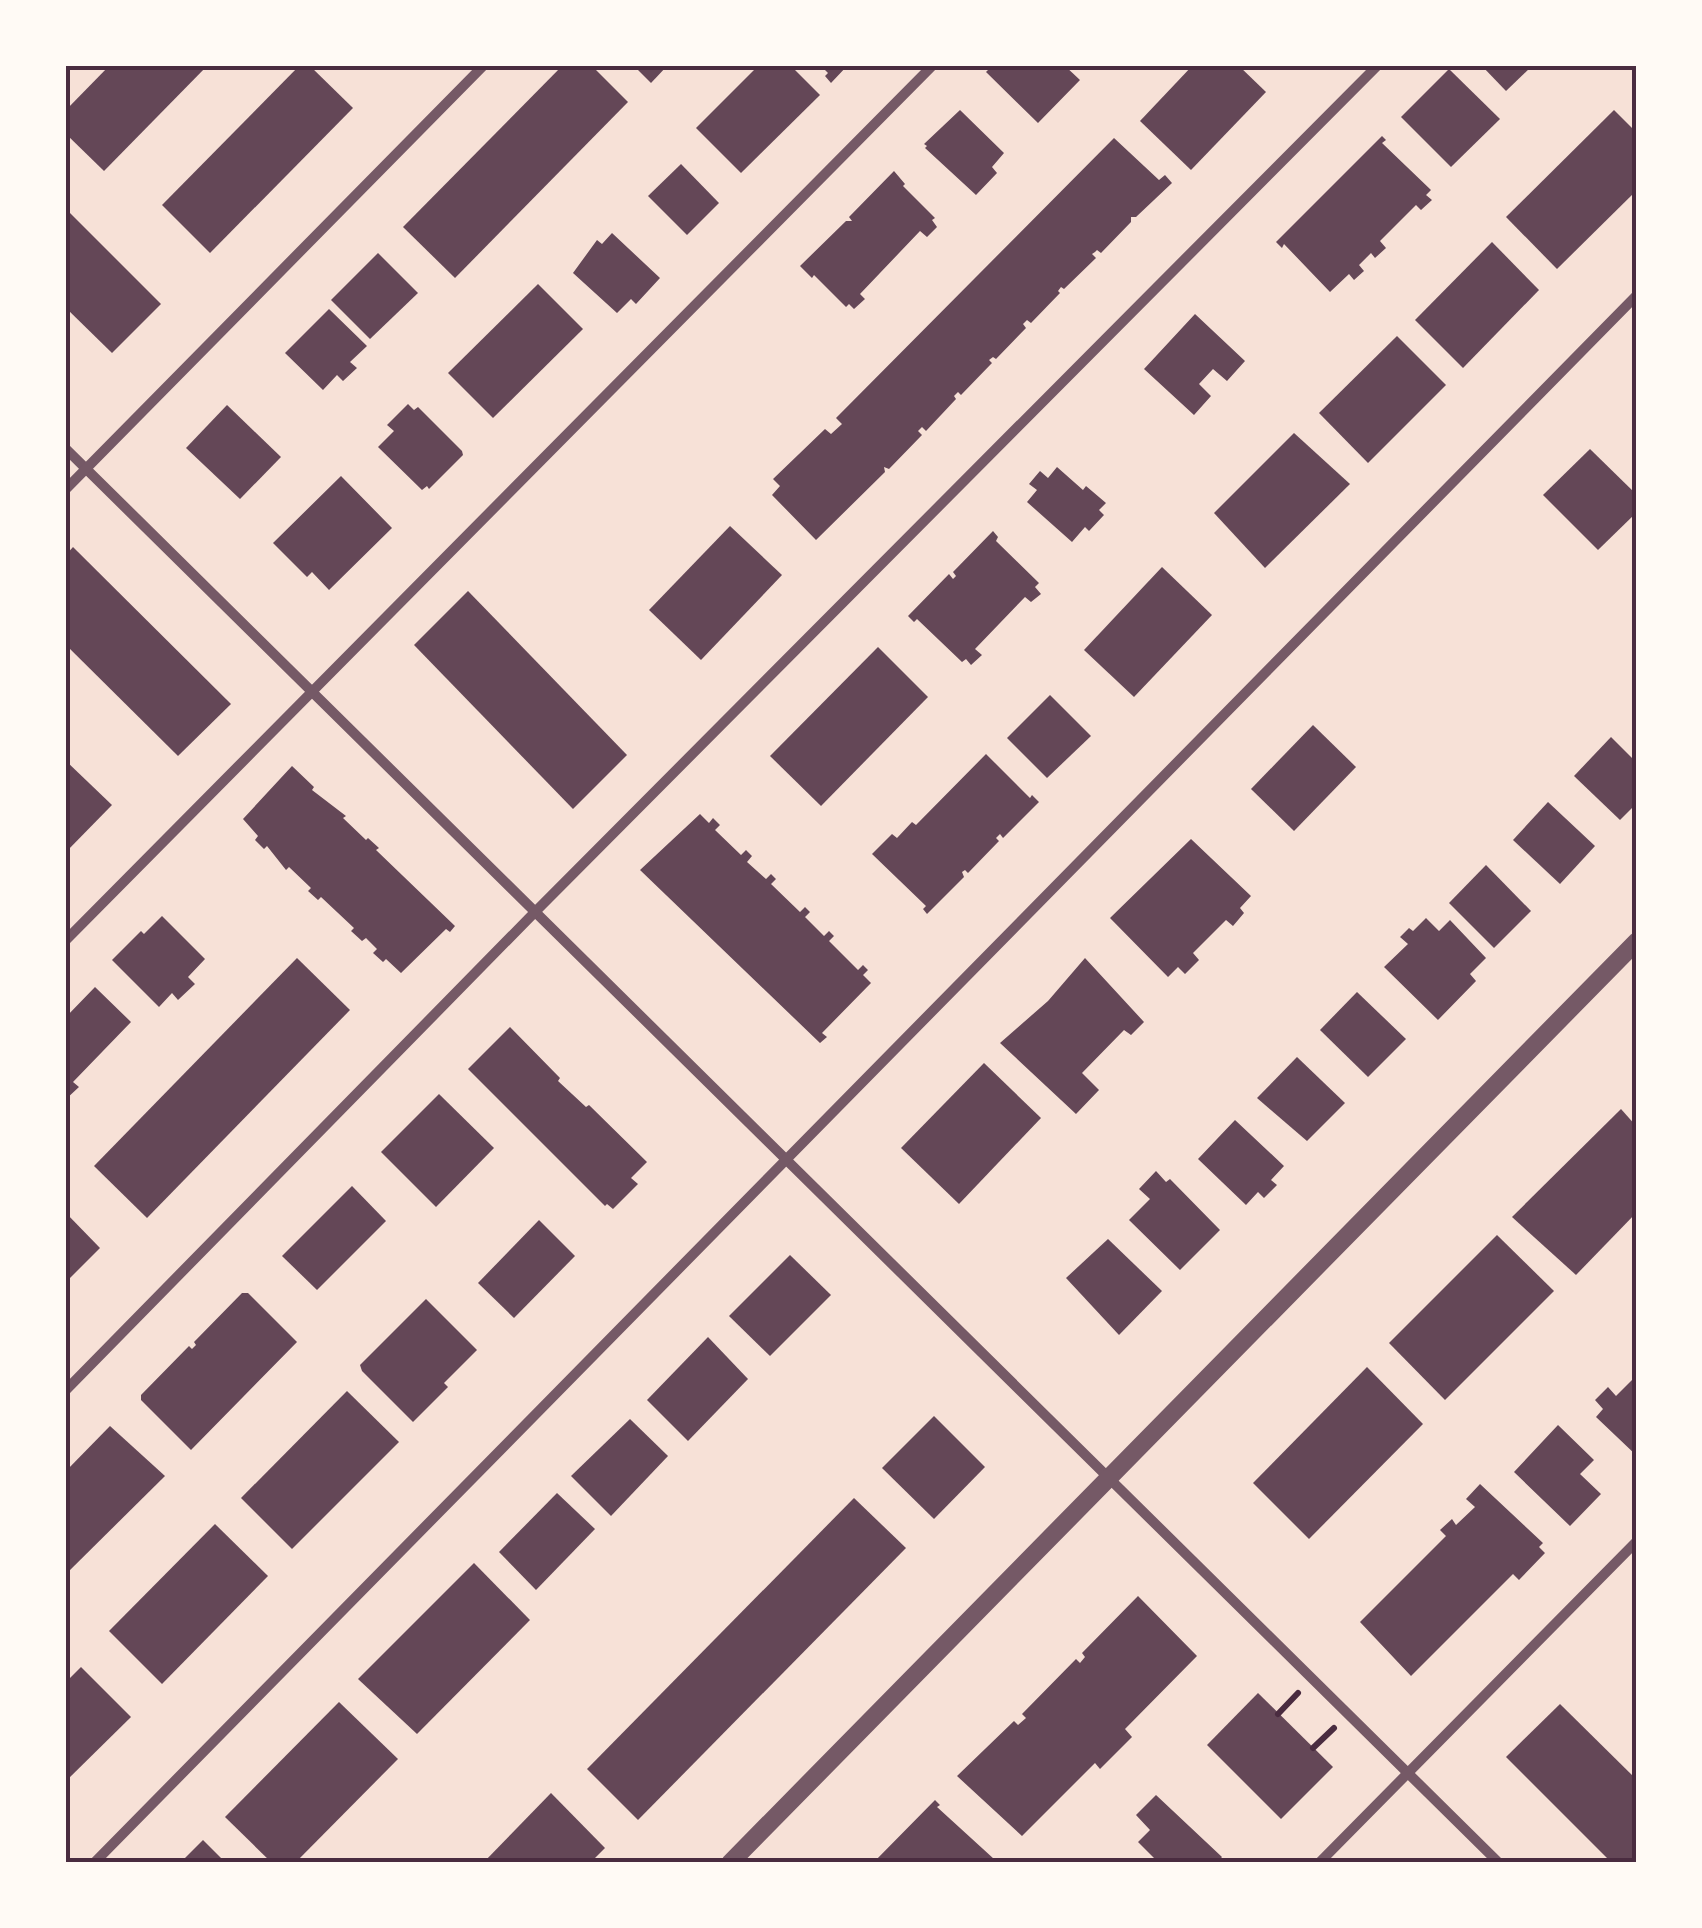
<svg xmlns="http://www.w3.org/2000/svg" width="1702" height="1928" viewBox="0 0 1702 1928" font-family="Jost,sans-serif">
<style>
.building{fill:#644757}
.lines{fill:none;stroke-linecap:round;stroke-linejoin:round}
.path{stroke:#4a2c40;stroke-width:6}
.minor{stroke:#755966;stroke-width:10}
.tertiary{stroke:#755966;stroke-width:18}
.neatline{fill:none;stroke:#4a2c40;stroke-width:4}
</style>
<rect width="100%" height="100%" fill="#f7e1d7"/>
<g class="building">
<path d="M110 65H208L104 171 65 133V111Z"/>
<path d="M300 65H309L353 108 210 253 162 205Z"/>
<path d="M563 65H591L628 102 455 278 403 227Z"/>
<path d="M633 65H668L651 83Z"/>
<path d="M759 65H790L820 95 741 173 696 128Z"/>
<path d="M820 65H848L831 83 825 76 828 73Z"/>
<path d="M986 65H1064L1080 80 1038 123 986 72 990 68Z"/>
<path d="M1193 65H1238L1266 92 1191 170 1140 121Z"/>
<path d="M1481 65H1533L1506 91Z"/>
<path d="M1449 69 1500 119 1451 167 1401 117Z"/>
<path d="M960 110 1004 153 992 167 997 173 976 195 925 148 927 146 924 144Z"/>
<path d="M1614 110 1637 133V190L1557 269 1506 217Z"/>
<path d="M1382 136 1386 140 1382 143 1431 190 1426 195 1432 200 1421 210 1416 205 1380 241 1386 248 1375 258 1371 253 1359 265 1364 271 1354 280 1349 274 1330 292 1284 244 1282 248 1276 242Z"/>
<path d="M1114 138 1159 180 1165 175 1172 183 1136 217H1131V222L1101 253 1097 250 1095 252 1092 254 1096 258 1064 289 1061 287 1058 291 1060 293 1031 323 1027 320 1023 324 1026 328 996 359 993 357 989 360 992 363 961 395 958 392 954 396 956 399 926 431 922 427 918 431 922 435 889 469 884 467 885 472 816 540 772 495 780 486 773 479 825 429 831 434 842 424 836 418Z"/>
<path d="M681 164 719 203 687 235 648 196Z"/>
<path d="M894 171 905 184 903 186 935 218 932 220 937 227 927 237 920 231 860 294 865 299 854 309 849 304 846 307 814 275 812 278 800 266 846 221H852L849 217Z"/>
<path d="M65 208 161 304 112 353 65 307Z"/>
<path d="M612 233 660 278 636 304 631 299 617 313 573 273 597 240 602 244Z"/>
<path d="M1492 242 1539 290 1463 368 1415 320Z"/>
<path d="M378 253 418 293 370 339 331 300Z"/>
<path d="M538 284 583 329 493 418 448 373Z"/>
<path d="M329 309 367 346 350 362 357 368 343 381 337 375 323 390 285 353Z"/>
<path d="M1195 314 1245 361 1227 381 1213 369 1199 384 1211 396 1194 415 1144 369Z"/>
<path d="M1397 336 1446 385 1368 463 1319 413Z"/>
<path d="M408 404 414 410 418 407 462 451 463 455 429 489 427 486 422 490 378 447 394 431 387 425Z"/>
<path d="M227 405 281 457 240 499 186 448Z"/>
<path d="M1294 433 1350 484 1265 568 1214 513Z"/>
<path d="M1590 449 1637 495V512L1598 550 1543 495Z"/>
<path d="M1057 467 1083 490 1086 486 1106 503 1099 510 1104 515 1089 531 1085 527 1072 542 1027 502 1037 490 1029 484 1040 471 1048 478Z"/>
<path d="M341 476 392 528 329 590 312 572 307 577 273 543Z"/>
<path d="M730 526 782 575 701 660 649 610Z"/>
<path d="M993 531 998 537 996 541 1039 583 1035 587 1041 594 1031 602 1025 597 975 649 982 655 971 665 966 659 962 662 917 619 914 622 908 616 949 574 953 579 956 576 953 572Z"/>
<path d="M73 547 231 704 178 756 65 644V556Z"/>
<path d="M1162 567 1212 615 1134 697 1084 650Z"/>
<path d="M468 591 627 755 573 809 414 645Z"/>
<path d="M878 647 928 697 821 806 770 756Z"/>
<path d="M1050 695 1091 736 1047 778 1007 738Z"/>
<path d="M1313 725 1356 767 1294 831 1251 789Z"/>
<path d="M1611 737 1637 763V803L1620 820 1574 776Z"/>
<path d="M986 754 1030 798 1032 795 1039 802 1003 838 1000 834 996 838 999 841 968 873 965 870 962 872 964 877 927 914 923 909 926 906 872 854 892 834 897 838 912 822 916 825Z"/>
<path d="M65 760 112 805 65 853Z"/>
<path d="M292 766 314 787 312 790 346 816 343 818 366 840 368 838 379 848 376 850 455 926 450 932 446 929 401 973 386 959 383 962 373 953 377 949 366 938 362 941 351 931 354 928 321 897 318 900 308 891 311 888 289 867 286 870 267 846 264 849 255 840 258 836 243 819Z"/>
<path d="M1548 802 1595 846 1560 884 1513 840Z"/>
<path d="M700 814 709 823 713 818 720 825 715 830 741 855 746 850 752 856 747 862 766 879 771 874 776 879 771 884 800 912 805 907 810 912 805 917 824 936 829 931 834 936 829 941 858 970 863 965 868 970 863 975 871 983 822 1033 827 1037 820 1043 640 870Z"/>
<path d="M1191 839 1251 896 1240 908 1244 913 1233 926 1226 920 1193 953 1199 960 1185 974 1178 967 1168 977 1110 918Z"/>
<path d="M1486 865 1531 911 1494 948 1449 903Z"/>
<path d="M162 916 205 959 188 977 195 984 178 1000 172 993 159 1007 112 960 141 931 144 934Z"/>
<path d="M1426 918 1439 931 1450 920 1486 958 1470 974 1476 981 1438 1020 1384 967 1408 944 1400 937 1409 928 1413 931Z"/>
<path d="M297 958 350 1010 147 1218 94 1166Z"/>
<path d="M1085 958 1144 1022 1131 1035 1124 1030 1082 1073 1099 1090 1076 1114 1000 1043 1048 1001Z"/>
<path d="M95 987 131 1022 73 1082 79 1087 65 1100V1018Z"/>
<path d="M1357 992 1406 1039 1368 1077 1320 1030Z"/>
<path d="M510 1027 560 1078 558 1081 586 1107 589 1105 647 1162 631 1178 638 1184 613 1209 607 1204 605 1206 468 1069Z"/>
<path d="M1297 1057 1345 1103 1307 1141 1257 1098Z"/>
<path d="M984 1063 1041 1118 959 1204 901 1148Z"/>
<path d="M439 1094 494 1148 436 1207 381 1152Z"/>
<path d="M1621 1109 1637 1127V1212L1576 1275 1512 1217Z"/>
<path d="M1235 1120 1284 1166 1271 1180 1277 1185 1264 1198 1258 1192 1246 1205 1198 1159Z"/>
<path d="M1156 1171 1166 1182 1170 1179 1220 1230 1180 1270 1129 1220 1150 1199 1139 1189Z"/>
<path d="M352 1186 386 1221 317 1290 282 1256Z"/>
<path d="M65 1212 100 1248 65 1283Z"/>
<path d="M539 1220 575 1256 514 1318 478 1283Z"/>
<path d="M1497 1235 1554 1291 1445 1400 1389 1343Z"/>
<path d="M1108 1239 1162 1291 1119 1335 1066 1278Z"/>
<path d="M790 1255 831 1295 770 1356 729 1316Z"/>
<path d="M242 1293H248L297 1342 191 1450 141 1400V1395L189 1346 192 1349 196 1345 194 1342Z"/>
<path d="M426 1299 477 1350 444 1383 448 1387 413 1422 362 1371 360 1365Z"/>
<path d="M708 1337 748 1379 688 1441 647 1400Z"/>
<path d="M1367 1367 1423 1424 1309 1539 1253 1483Z"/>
<path d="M1632 1380 1637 1385V1456L1596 1417 1603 1409 1595 1400 1608 1387 1616 1396Z"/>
<path d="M347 1391 399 1442 292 1549 241 1498Z"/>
<path d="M934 1416 985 1467 934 1519 882 1468Z"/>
<path d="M630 1419 668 1456 611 1516 571 1476Z"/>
<path d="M1558 1425 1594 1460 1580 1474 1601 1494 1570 1526 1514 1472Z"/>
<path d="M110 1426 165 1476 65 1575V1472Z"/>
<path d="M1480 1484 1543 1543 1539 1547 1545 1553 1519 1580 1513 1574 1411 1676 1360 1622 1446 1536 1440 1530 1452 1519 1456 1525 1475 1507 1466 1499Z"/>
<path d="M557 1493 595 1529 536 1590 499 1552Z"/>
<path d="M854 1498 906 1548 638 1820 587 1769Z"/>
<path d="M215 1524 268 1576 162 1684 109 1631Z"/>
<path d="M474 1563 530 1620 417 1734 358 1679Z"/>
<path d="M1138 1596 1197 1656 1125 1729 1132 1737 1100 1769 1095 1763 1022 1836 957 1776 1014 1721 1018 1725 1026 1718 1022 1714 1076 1659 1080 1663 1085 1657 1082 1653Z"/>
<path d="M81 1667 131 1717 65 1782V1683Z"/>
<path d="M1258 1693 1333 1767 1281 1819 1207 1745Z"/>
<path d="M339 1702 398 1759 295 1863H272L225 1817Z"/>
<path d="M1560 1704 1637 1780V1863H1612L1506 1757Z"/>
<path d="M551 1793 605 1848 590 1863H483Z"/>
<path d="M1156 1795 1222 1857 1217 1863H1159L1138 1842 1150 1830 1136 1815Z"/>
<path d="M935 1800 940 1805 937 1807 994 1859 990 1863H873Z"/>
<path d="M203 1840 226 1863H180Z"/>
</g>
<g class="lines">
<g class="path">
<path d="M1278 1714 1298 1693"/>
<path d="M1313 1748 1334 1728"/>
</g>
<g class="minor">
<path d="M65 448 1499 1863"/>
<path d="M65 490 484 65"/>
<path d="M65 941 933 65"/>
<path d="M65 1391 535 912 1378 65"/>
<path d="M94 1863 1637 295"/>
<path d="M1319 1863 1637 1541"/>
</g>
<path class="tertiary" d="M730 1863 1637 941"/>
</g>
<rect width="1702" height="1928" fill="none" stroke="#fffaf5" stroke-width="135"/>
<rect x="68" y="68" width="1566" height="1792" class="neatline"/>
</svg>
